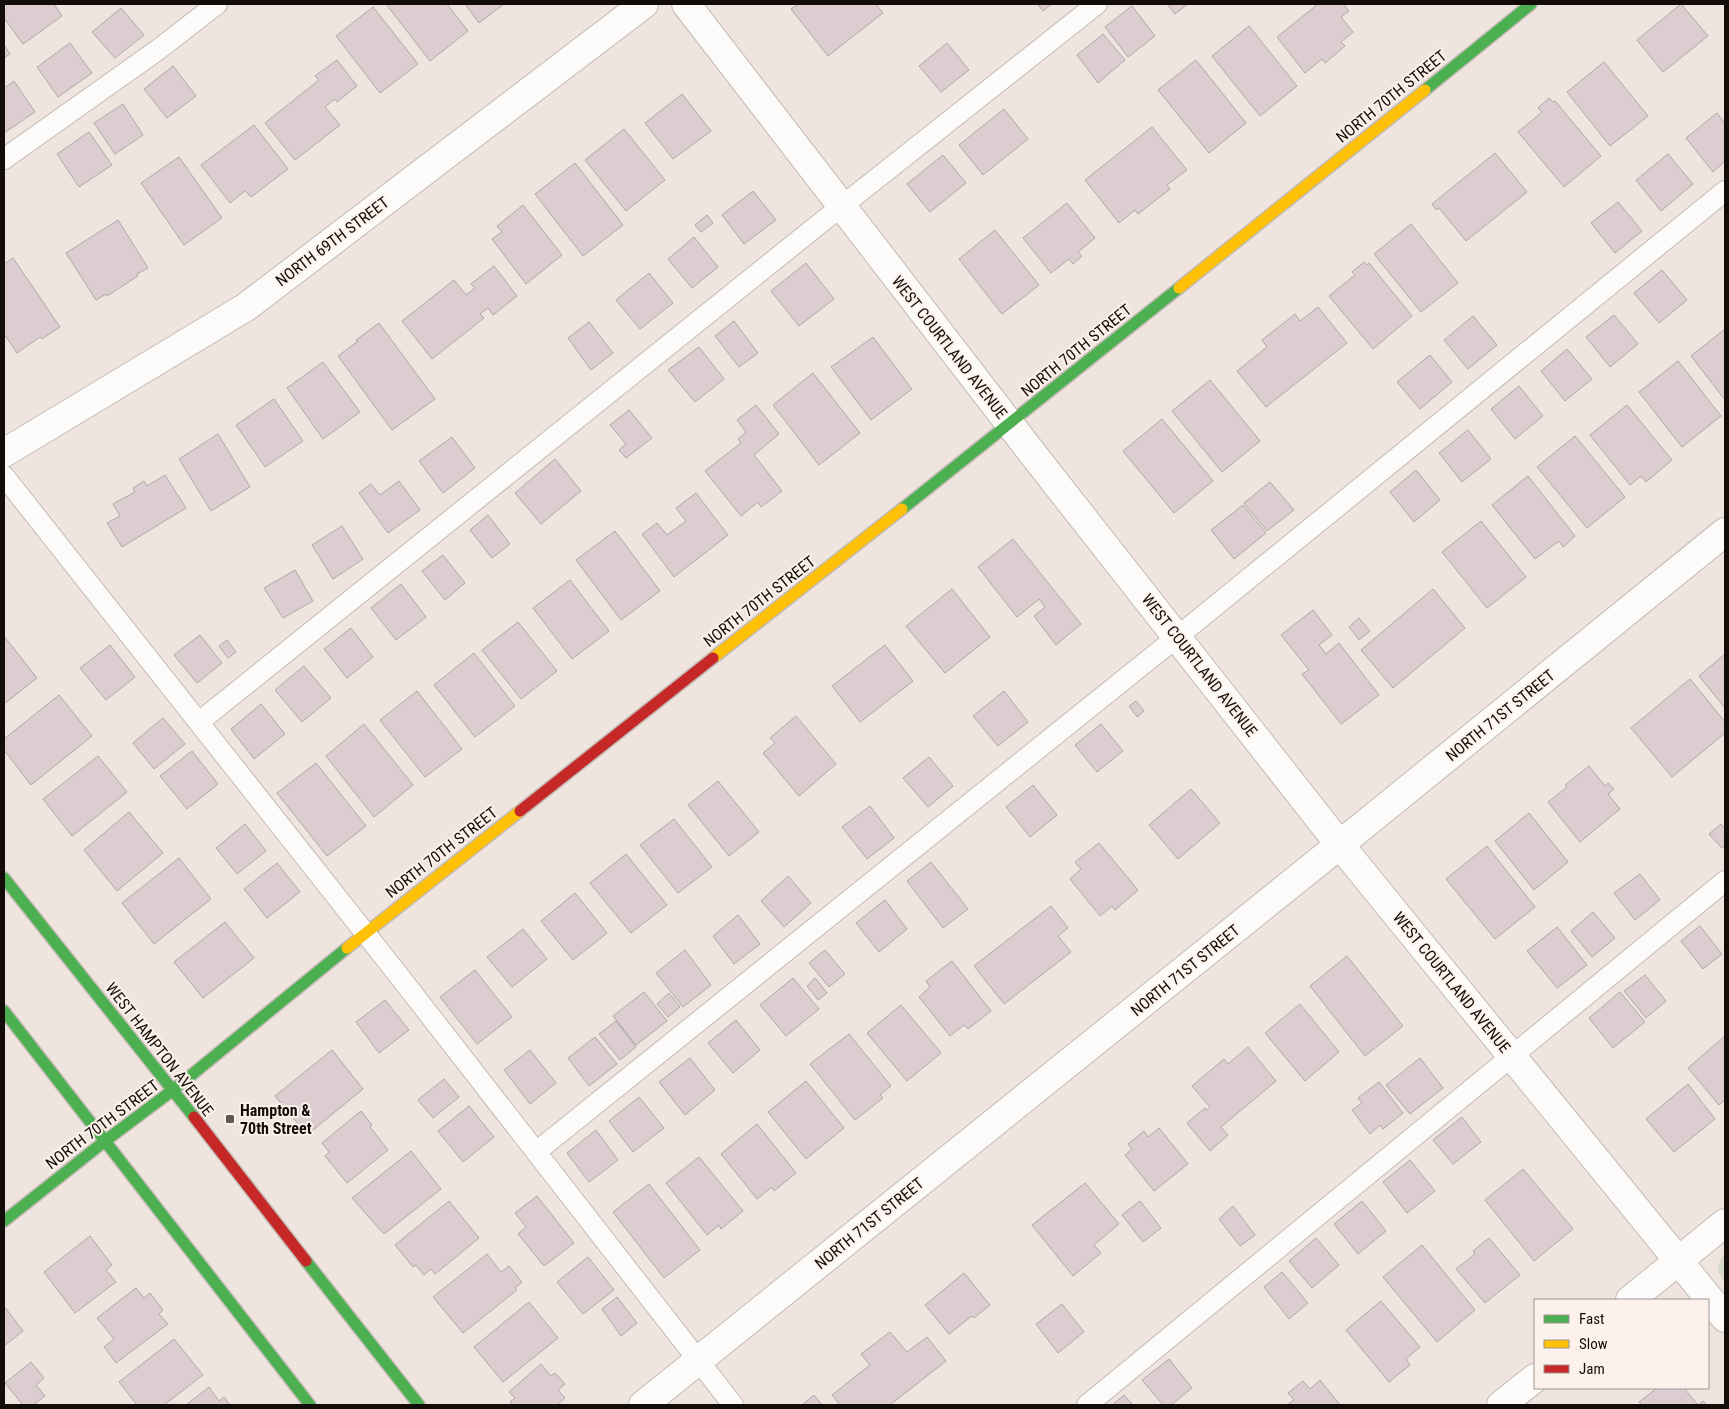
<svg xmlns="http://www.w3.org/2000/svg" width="1729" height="1409" viewBox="0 0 1729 1409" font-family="'Roboto Condensed',sans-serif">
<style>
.green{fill:#d5dac6}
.building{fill:#dccdd0;stroke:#b0a9a8}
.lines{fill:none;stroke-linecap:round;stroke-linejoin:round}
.lane-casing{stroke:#c2bab5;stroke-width:22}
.street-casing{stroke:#c2bab5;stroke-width:30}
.fast-casing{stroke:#c2bab5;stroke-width:14}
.slow-casing{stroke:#c2bab5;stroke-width:14}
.jam-casing{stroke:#c2bab5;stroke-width:14}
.lane{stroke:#fdfbfa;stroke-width:20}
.street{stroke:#fdfbfa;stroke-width:28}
.fast{stroke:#4caf50;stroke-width:11}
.slow{stroke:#ffc107;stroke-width:11}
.jam{stroke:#c62828;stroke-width:11}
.poi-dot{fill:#605854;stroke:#fdf2eb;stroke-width:2}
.labels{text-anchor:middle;stroke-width:4;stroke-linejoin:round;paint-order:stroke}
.street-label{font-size:16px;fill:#130d09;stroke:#fdf2eb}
.poi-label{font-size:16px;font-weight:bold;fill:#130d09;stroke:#fdf2eb;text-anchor:start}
</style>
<rect width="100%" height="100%" fill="#efe4de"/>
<path class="green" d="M1725 1253V1283L1718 1271 1720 1259Z"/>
<g class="building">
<path d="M4 4H54L62 16 23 44 4 18Z"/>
<path d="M386 4H447L468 31 430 61Z"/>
<path d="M465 4H504L479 23Z"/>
<path d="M798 4H876L883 13 828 56 791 9Z"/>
<path d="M1037 4H1052L1043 11Z"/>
<path d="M1167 4H1188L1175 14Z"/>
<path d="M1318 4H1343L1349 11 1341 17 1353 32 1341 42 1345 46 1325 63 1322 59 1305 73 1277 37Z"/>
<path d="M1681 4 1708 36 1663 72 1637 40Z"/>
<path d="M1132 6 1155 36 1128 57 1105 27Z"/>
<path d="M373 7 418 64 380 93 336 36Z"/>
<path d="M121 8 144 35 115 58 92 32Z"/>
<path d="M1249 26 1297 86 1260 116 1212 56Z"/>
<path d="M1103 34 1125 60 1098 83 1077 55Z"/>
<path d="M70 43 92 73 58 97 37 67Z"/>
<path d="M947 43 969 70 941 92 919 66Z"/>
<path d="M4 45 10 54 4 58Z"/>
<path d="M337 60 357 86 337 102 335 99 325 107 340 125 295 160 265 123 319 80 315 76Z"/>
<path d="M1196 60 1246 123 1209 153 1158 90Z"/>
<path d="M1604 62 1648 116 1610 146 1567 92Z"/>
<path d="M173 66 196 96 167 118 144 89Z"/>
<path d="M14 81 35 112 4 133V88Z"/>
<path d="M682 94 711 131 673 159 645 123Z"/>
<path d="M1549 98 1553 102 1555 101 1601 156 1564 187 1518 132 1542 112 1538 108Z"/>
<path d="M123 104 143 135 115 154 94 123Z"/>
<path d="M1004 109 1028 139 983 175 959 145Z"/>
<path d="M1717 113 1725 124V161L1713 172 1686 138Z"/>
<path d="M254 125 288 169 251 197 245 191 230 203 201 165Z"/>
<path d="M1152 127 1187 170 1167 185 1170 189 1138 214 1135 210 1119 223 1085 180Z"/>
<path d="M624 129 665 180 626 211 585 160Z"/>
<path d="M89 132 112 165 79 187 57 154Z"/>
<path d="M1495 153 1527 192 1466 241 1439 208 1436 210 1432 204Z"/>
<path d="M1668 154 1693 184 1661 211 1636 180Z"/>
<path d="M943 155 966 183 930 212 907 184Z"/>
<path d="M179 157 222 218 184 245 141 183Z"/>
<path d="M575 163 623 225 583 256 535 194Z"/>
<path d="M753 191 776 220 744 244 722 215Z"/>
<path d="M1618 202 1642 231 1615 253 1591 223Z"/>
<path d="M1067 203 1095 238 1078 252 1082 256 1073 264 1069 259 1051 273 1023 238Z"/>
<path d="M523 205 562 255 526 284 492 239 502 232 497 226Z"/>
<path d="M707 215 713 223 701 232 695 225Z"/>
<path d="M118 220 148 268 137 274 138 276 107 296 106 294 96 300 66 253Z"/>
<path d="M1411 224 1458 283 1421 312 1374 254Z"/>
<path d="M995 230 1039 285 1002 314 959 259Z"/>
<path d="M694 237 718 267 692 288 668 259Z"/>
<path d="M13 258 60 327 42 339 40 337 17 353 4 334V264Z"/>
<path d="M1364 262 1367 265 1369 263 1412 316 1373 349 1329 296 1355 275 1352 272Z"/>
<path d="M806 263 834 299 799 326 771 291Z"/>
<path d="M494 266 517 296 493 315 488 308 480 314 484 318 432 359 402 321 454 280 466 295 475 288 471 284Z"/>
<path d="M1662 270 1687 300 1659 323 1634 293Z"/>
<path d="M649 273 673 303 640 329 616 300Z"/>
<path d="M1318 307 1347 343 1266 407 1237 371 1267 347 1262 340 1295 314 1300 321Z"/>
<path d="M1614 315 1638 344 1610 367 1586 337Z"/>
<path d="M1473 316 1497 345 1468 369 1444 340Z"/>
<path d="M734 321 758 353 739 367 715 336Z"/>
<path d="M589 322 613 353 591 370 568 338Z"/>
<path d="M379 323 435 399 392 430 338 356 358 341 356 340Z"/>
<path d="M1725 329V400L1691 356Z"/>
<path d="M873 337 912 389 871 420 831 367Z"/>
<path d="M699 347 724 379 695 402 668 370Z"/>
<path d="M1567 349 1592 379 1565 401 1541 371Z"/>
<path d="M1430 355 1452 382 1420 409 1397 382Z"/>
<path d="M1678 361 1721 416 1682 447 1639 392Z"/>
<path d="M323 362 360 412 323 439 287 388Z"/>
<path d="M813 373 860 433 819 465 773 405Z"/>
<path d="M1210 380 1260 441 1222 472 1172 411Z"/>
<path d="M1519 386 1543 416 1515 439 1491 409Z"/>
<path d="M274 399 303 441 265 467 236 425Z"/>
<path d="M756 405 779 434 754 455 782 491 761 507 758 502 741 516 705 471 741 443 738 439 746 432 737 420Z"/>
<path d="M1627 405 1672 460 1646 482 1641 476 1630 485 1590 435Z"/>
<path d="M629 410 652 438 626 458 619 450 626 444 610 425Z"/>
<path d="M1162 419 1213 481 1174 513 1123 451Z"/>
<path d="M1468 430 1491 459 1462 482 1439 453Z"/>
<path d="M218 434 250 487 211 511 179 459Z"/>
<path d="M1575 436 1625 497 1587 528 1537 467Z"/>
<path d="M452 437 475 468 443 493 419 461Z"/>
<path d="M555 459 581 491 541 524 515 493Z"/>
<path d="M1416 470 1440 500 1414 522 1390 492Z"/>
<path d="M165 475 186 508 122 547 107 523 120 516 113 504 135 492 133 488 144 481 147 486Z"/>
<path d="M1528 476 1575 536 1563 547 1559 541 1535 559 1492 505Z"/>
<path d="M399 481 420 510 388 533 359 493 371 484 380 495Z"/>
<path d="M1270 482 1294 510 1267 531 1244 503Z"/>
<path d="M696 493 728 535 674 577 642 534 657 523 667 535 686 521 676 508Z"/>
<path d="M1243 505 1266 533 1234 559 1211 530Z"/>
<path d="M488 515 510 544 492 558 470 530Z"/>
<path d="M1481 521 1526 577 1487 608 1442 552Z"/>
<path d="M342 526 363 559 333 579 312 545Z"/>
<path d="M615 531 660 591 621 620 576 560Z"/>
<path d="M1013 539 1081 624 1056 645 1034 616 1045 607 1039 599 1017 617 978 567Z"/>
<path d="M443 555 465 583 445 600 422 571Z"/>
<path d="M295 570 313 601 283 618 264 588Z"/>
<path d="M570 580 609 631 572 659 533 608Z"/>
<path d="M401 584 426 617 396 640 371 608Z"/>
<path d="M952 589 990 637 945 673 906 626Z"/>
<path d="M1433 589 1465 628 1393 688 1361 650Z"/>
<path d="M1313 610 1332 635 1319 645 1326 654 1339 643 1379 695 1341 724 1302 674 1309 670 1281 635Z"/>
<path d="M1359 618 1370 631 1359 640 1349 627Z"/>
<path d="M518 622 557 671 521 699 482 650Z"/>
<path d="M351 628 373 657 347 678 324 649Z"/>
<path d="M200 635 222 663 197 683 174 655Z"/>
<path d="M4 636 37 678 4 704Z"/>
<path d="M227 640 236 652 228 658 219 646Z"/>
<path d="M110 645 135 677 106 700 80 668Z"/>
<path d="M885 645 913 681 860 722 832 686Z"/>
<path d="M474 653 515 706 475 737 434 685Z"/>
<path d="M1725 654V708L1699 676Z"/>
<path d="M304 666 331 698 302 722 275 690Z"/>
<path d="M1690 679 1725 722V733L1672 777 1631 728Z"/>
<path d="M417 691 462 749 425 777 380 720Z"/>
<path d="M1004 691 1028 722 998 746 973 716Z"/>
<path d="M59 695 92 736 31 785 4 750V739Z"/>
<path d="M1136 701 1144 711 1137 717 1129 706Z"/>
<path d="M261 704 285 734 254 759 231 729Z"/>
<path d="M796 716 836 764 799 796 763 753 775 743 770 738Z"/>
<path d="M163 718 185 744 154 769 133 743Z"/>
<path d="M364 724 413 785 374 817 326 756Z"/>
<path d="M1101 724 1123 751 1097 772 1075 745Z"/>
<path d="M192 751 218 784 187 809 160 776Z"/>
<path d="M98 756 127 792 72 836 43 799Z"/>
<path d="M929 757 953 786 928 807 903 778Z"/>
<path d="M316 763 366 826 327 856 277 793Z"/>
<path d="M1589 766 1605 786 1608 783 1614 789 1608 794 1620 809 1580 842 1548 802 1567 787 1565 785Z"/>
<path d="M718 781 759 832 729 856 688 805Z"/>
<path d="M1033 785 1057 815 1030 837 1006 807Z"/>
<path d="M1191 789 1220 823 1178 859 1149 825Z"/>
<path d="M870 806 894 838 867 859 842 827Z"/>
<path d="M129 812 163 853 117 891 84 850Z"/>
<path d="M1529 813 1568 862 1534 890 1495 841Z"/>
<path d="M674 819 712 867 678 893 640 845Z"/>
<path d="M245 824 266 851 237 874 216 848Z"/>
<path d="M1721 824 1725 829V846L1722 848 1709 834Z"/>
<path d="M1099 843 1138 890 1115 910 1112 906 1100 916 1070 879 1081 869 1075 862Z"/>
<path d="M1487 846 1535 907 1495 939 1446 879Z"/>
<path d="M626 854 667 905 631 933 590 883Z"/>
<path d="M179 858 211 899 154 944 122 903Z"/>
<path d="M931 862 968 909 943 928 907 881Z"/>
<path d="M277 863 300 892 267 918 244 889Z"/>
<path d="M1640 874 1660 900 1635 920 1614 893Z"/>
<path d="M788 876 811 903 784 927 761 901Z"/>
<path d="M575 893 607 933 573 960 541 921Z"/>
<path d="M885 900 907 929 879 952 856 923Z"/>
<path d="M1051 906 1068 928 1058 936 1071 952 1004 1004 974 966Z"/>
<path d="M1593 912 1615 938 1592 957 1571 931Z"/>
<path d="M738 915 760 944 734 964 713 936Z"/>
<path d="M225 922 254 958 203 998 174 962Z"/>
<path d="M1700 926 1722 954 1703 969 1681 941Z"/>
<path d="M1557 927 1587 965 1557 988 1527 951Z"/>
<path d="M523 929 547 959 512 987 487 957Z"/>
<path d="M685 950 711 985 683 1007 656 973Z"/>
<path d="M825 950 845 974 829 987 809 963Z"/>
<path d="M1347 956 1403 1026 1365 1056 1310 986Z"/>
<path d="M952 961 991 1011 968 1029 964 1025 950 1036 919 997 930 987 926 981Z"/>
<path d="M475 970 512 1017 477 1044 440 997Z"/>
<path d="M1645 975 1666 1001 1646 1018 1624 991Z"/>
<path d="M793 978 819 1009 786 1036 760 1005Z"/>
<path d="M815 978 827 993 818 1000 807 986Z"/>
<path d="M644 992 667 1021 636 1045 613 1016Z"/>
<path d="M1620 992 1645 1022 1613 1048 1589 1018Z"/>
<path d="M669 993 680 1007 668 1017 657 1004Z"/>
<path d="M385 1000 409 1030 379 1053 356 1022Z"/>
<path d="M1300 1004 1339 1052 1305 1081 1265 1033Z"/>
<path d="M901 1005 941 1053 907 1081 867 1033Z"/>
<path d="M736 1020 760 1050 733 1073 708 1043Z"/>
<path d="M616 1021 636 1047 620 1060 599 1034Z"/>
<path d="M849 1034 891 1086 880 1095 883 1098 855 1120 810 1064Z"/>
<path d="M1725 1036V1100L1719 1105 1688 1068Z"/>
<path d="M595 1037 617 1064 589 1086 568 1058Z"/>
<path d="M1248 1047 1276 1081 1221 1127 1228 1135 1210 1151 1187 1123 1205 1108 1207 1110 1210 1107 1192 1086 1224 1059 1228 1064Z"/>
<path d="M332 1050 363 1089 307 1135 275 1096Z"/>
<path d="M530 1050 556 1083 530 1104 504 1070Z"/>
<path d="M690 1058 715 1090 685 1115 659 1082Z"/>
<path d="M1420 1058 1443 1088 1410 1114 1386 1085Z"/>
<path d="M444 1079 459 1097 433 1118 418 1100Z"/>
<path d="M806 1081 844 1128 806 1159 768 1112Z"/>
<path d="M1379 1082 1403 1113 1383 1129 1380 1125 1370 1134 1352 1110 1362 1103 1358 1098Z"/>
<path d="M1688 1084 1715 1119 1674 1152 1646 1119Z"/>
<path d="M639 1097 664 1128 633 1152 609 1121Z"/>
<path d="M469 1106 494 1137 463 1162 438 1131Z"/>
<path d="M361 1111 372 1125 370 1127 388 1150 347 1183 325 1156 329 1152 322 1143Z"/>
<path d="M1462 1117 1481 1142 1453 1164 1433 1140Z"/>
<path d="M757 1124 796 1173 774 1191 772 1187 757 1199 721 1154Z"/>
<path d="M1159 1128 1188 1164 1154 1191 1125 1155 1132 1149 1128 1144 1144 1131 1148 1137Z"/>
<path d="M596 1130 618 1160 589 1182 567 1153Z"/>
<path d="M411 1151 441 1189 384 1234 352 1198Z"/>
<path d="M699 1157 743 1211 721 1229 719 1225 707 1235 666 1183Z"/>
<path d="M1410 1160 1435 1191 1407 1213 1383 1182Z"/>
<path d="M1523 1169 1573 1229 1534 1261 1485 1200Z"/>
<path d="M1085 1183 1119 1224 1094 1245 1101 1253 1073 1276 1032 1225Z"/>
<path d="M649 1184 700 1250 664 1278 613 1212Z"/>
<path d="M537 1196 574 1243 544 1266 518 1234 526 1227 515 1213Z"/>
<path d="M449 1201 479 1238 435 1274 431 1269 424 1275 416 1265 413 1267 395 1245Z"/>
<path d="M1140 1201 1161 1228 1143 1242 1122 1215Z"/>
<path d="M1362 1201 1386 1231 1358 1254 1334 1224Z"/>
<path d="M1233 1206 1255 1235 1240 1246 1219 1219Z"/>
<path d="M90 1236 112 1265 106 1270 116 1282 75 1313 44 1272Z"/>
<path d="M1316 1238 1339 1265 1312 1288 1289 1261Z"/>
<path d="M1489 1238 1520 1275 1485 1303 1456 1269 1475 1254 1473 1251Z"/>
<path d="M1422 1245 1475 1310 1437 1342 1383 1277Z"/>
<path d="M487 1254 501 1272 509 1266 522 1282 515 1288 517 1290 463 1333 433 1297Z"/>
<path d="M588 1257 614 1290 583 1314 557 1282Z"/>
<path d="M1282 1272 1308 1303 1289 1319 1264 1287Z"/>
<path d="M964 1273 990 1305 974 1318 972 1316 949 1334 925 1305Z"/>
<path d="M136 1288 144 1298 150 1293 163 1310 159 1314 168 1324 116 1363 104 1347 114 1339 97 1318Z"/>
<path d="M617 1297 637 1323 621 1336 602 1309Z"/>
<path d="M1381 1301 1420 1347 1406 1359 1410 1365 1389 1382 1346 1330Z"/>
<path d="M529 1302 558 1338 503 1382 474 1347Z"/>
<path d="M1062 1304 1084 1332 1058 1353 1036 1324Z"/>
<path d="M4 1306 23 1331 4 1346Z"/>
<path d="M890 1332 907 1352 927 1337 946 1361 890 1405H840L832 1395 870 1365 861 1354Z"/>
<path d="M174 1339 203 1375 164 1405H137L119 1382Z"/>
<path d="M1169 1359 1192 1388 1171 1405H1163L1142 1380Z"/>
<path d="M31 1362 44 1378 36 1385 45 1396 33 1405H23L5 1383Z"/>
<path d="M541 1364 551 1376 555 1373 565 1384 558 1390 565 1398 557 1405H513L510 1402 515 1398 509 1392Z"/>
<path d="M1320 1380 1340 1405H1287L1294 1400 1288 1393 1303 1381 1310 1389Z"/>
<path d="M209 1387 219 1401 224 1397 230 1405H186Z"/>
<path d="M1657 1388H1684L1698 1405 1703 1401 1707 1405H1642L1639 1402Z"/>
<path d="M814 1395 822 1405H802Z"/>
<path d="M1124 1395 1133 1405H1112Z"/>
</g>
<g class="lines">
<g class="lane-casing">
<g id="lane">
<path d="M4 159 159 49 217 4"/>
<path d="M4 476 396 972 733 1405"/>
<path d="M199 722 813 229 1097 4"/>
<path d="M536 1152 1177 637 1725 191"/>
<path d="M1087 1405 1725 881"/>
</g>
</g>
<g class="street-casing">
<g id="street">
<path d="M686 4 1036 458 1340 845 1725 1318"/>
<path d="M4 453 246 307 644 4"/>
<path d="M1630 1300 1725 1223"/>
<path d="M643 1405 1317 863 1725 532"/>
<path d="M1501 1405 1535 1378"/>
</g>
</g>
<g class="fast-casing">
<g id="fast">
<path d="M1425 90 1531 4"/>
<path d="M902 509 1179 288"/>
<path d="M4 878 194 1117"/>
<path d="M4 1011 310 1405"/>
<path d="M4 1221 105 1141 173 1090 347 948"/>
<path d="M306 1261 419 1405"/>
</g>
</g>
<g class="slow-casing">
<g id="slow">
<path d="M1179 288 1425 90"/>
<path d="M713 658 902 509"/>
<path d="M347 948 520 811"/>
</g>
</g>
<g class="jam-casing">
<g id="jam">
<path d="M520 811 713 658"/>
<path d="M194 1117 306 1261"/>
</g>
</g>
<use href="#lane" class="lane"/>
<use href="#street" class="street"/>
<use href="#fast" class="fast"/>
<use href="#slow" class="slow"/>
<use href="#jam" class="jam"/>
</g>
<rect class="poi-dot" x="225" y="1114" width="10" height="10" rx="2.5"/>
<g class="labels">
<g class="street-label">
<text transform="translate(1391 96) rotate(-39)" y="6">NORTH 70TH STREET</text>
<text transform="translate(332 241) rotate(-37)" y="6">NORTH 69TH STREET</text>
<text transform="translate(950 347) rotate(52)" y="6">WEST COURTLAND AVENUE</text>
<text transform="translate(1076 350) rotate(-39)" y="6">NORTH 70TH STREET</text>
<text transform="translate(759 601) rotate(-38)" y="6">NORTH 70TH STREET</text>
<text transform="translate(1200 665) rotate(52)" y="6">WEST COURTLAND AVENUE</text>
<text transform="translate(1500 715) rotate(-39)" y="6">NORTH 71ST STREET</text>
<text transform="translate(441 852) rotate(-38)" y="6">NORTH 70TH STREET</text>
<text transform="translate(1185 970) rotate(-39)" y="6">NORTH 71ST STREET</text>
<text transform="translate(1452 982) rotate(51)" y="6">WEST COURTLAND AVENUE</text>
<text transform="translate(160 1049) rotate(52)" y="6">WEST HAMPTON AVENUE</text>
<text transform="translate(102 1124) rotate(-37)" y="6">NORTH 70TH STREET</text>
<text transform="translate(869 1223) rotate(-39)" y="6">NORTH 71ST STREET</text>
</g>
<g class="poi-label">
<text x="240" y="1116">Hampton &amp;<tspan x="240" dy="18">70th Street</tspan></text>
</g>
</g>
<rect width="1729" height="1409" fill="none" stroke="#130d09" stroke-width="10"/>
<rect x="1534" y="1299" width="175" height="90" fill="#fdf2eb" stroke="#9f9691"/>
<rect x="1544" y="1315" width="25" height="8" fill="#4caf50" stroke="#9f9691"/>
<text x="1579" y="1324" font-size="15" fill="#130d09">Fast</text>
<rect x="1544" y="1340" width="25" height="8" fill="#ffc107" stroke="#9f9691"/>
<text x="1579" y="1349" font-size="15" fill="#130d09">Slow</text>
<rect x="1544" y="1365" width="25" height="8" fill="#c62828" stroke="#9f9691"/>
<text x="1579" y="1374" font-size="15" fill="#130d09">Jam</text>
</svg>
